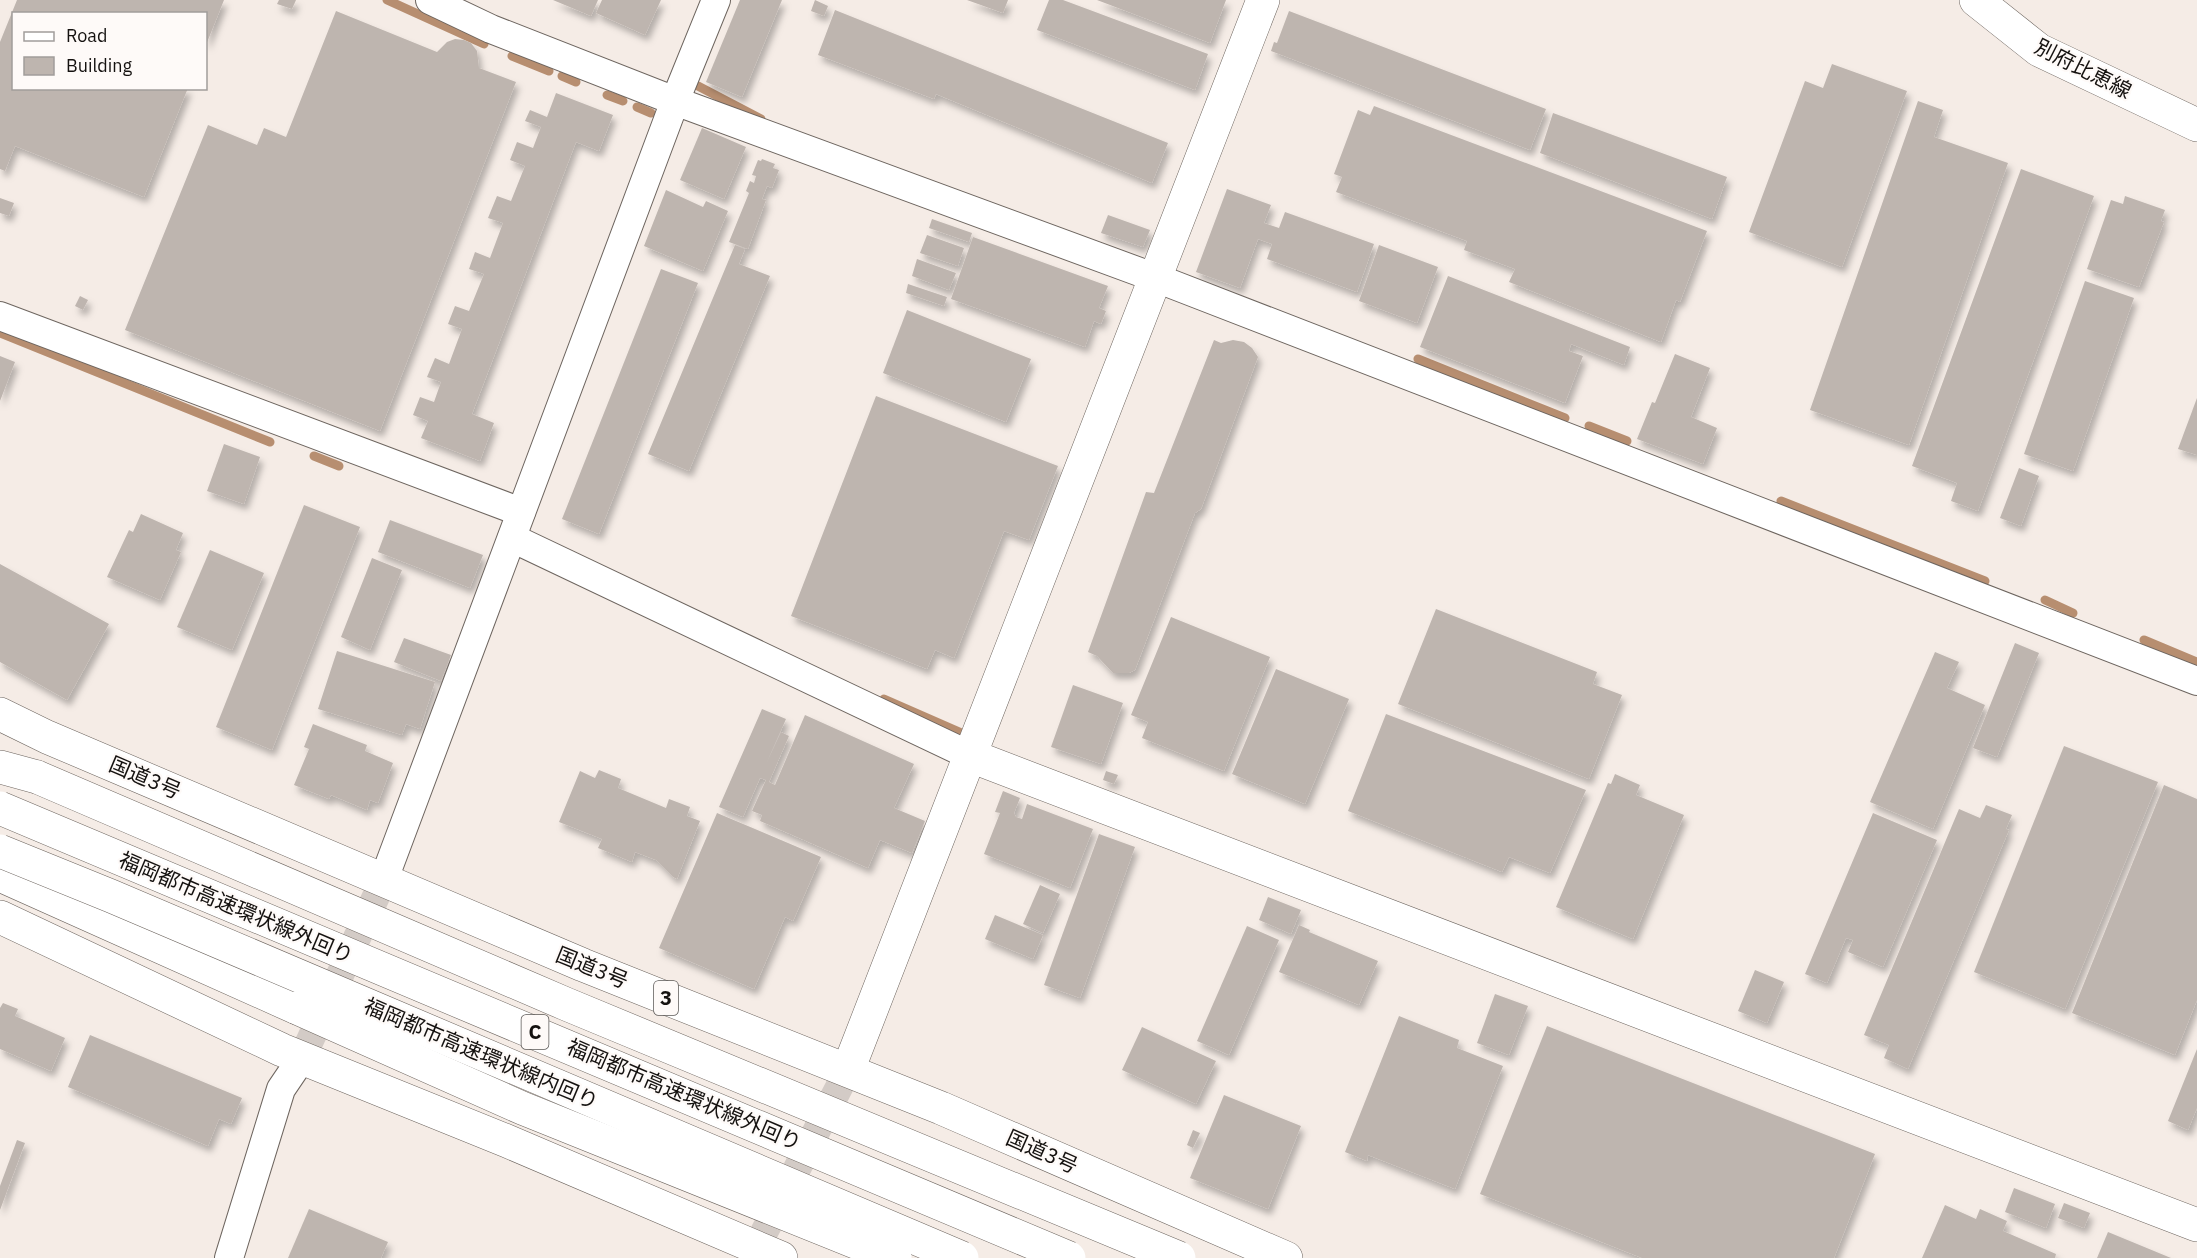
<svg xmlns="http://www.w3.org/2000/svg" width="2197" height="1258" viewBox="0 0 2197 1258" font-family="'IBM Plex Sans','Noto Sans JP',sans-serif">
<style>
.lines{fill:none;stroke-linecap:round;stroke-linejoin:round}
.stream{stroke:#b78e70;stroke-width:9}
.building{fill:#beb5af;filter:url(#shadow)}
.minor-tunnel{stroke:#d3cbc6;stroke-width:28;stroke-dasharray:28 14;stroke-linecap:butt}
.minor-casing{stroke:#6d655f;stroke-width:30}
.tertiary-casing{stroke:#6d655f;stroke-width:34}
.secondary-casing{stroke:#6d655f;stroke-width:34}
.trunk-casing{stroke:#6d655f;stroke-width:34}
.motorway-casing{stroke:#6d655f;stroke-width:34}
.minor{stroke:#fff;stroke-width:28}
.tertiary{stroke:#fff;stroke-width:33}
.secondary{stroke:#fff;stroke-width:33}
.trunk{stroke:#fff;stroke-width:33}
.motorway{stroke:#fff;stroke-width:33}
.motorway-bridge-casing{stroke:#6d655f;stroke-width:34;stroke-linecap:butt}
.motorway-bridge{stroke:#fff;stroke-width:33}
.labels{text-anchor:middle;stroke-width:4.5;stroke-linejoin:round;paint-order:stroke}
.shield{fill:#fefaf8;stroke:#5b5856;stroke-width:1.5}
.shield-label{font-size:20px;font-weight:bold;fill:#151210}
.street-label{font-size:21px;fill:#151210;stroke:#fefaf8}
</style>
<defs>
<filter id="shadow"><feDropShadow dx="3.5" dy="6" stdDeviation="3" flood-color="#0004"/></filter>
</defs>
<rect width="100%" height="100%" fill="#f5ece6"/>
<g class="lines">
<g class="stream">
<path d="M387 0 484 44"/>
<path d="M512 56 549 71"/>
<path d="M562 76 576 82"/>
<path d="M698 86 761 119"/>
<path d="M607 95 623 101"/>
<path d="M637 107 651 113"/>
<path d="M0 333 270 442"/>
<path d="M1418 359 1565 418"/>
<path d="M1589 426 1627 441"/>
<path d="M314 456 339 466"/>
<path d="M1781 501 1985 581"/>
<path d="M2045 600 2073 613"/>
<path d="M2144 640 2197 662"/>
<path d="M884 699 964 734"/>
</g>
</g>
<g class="building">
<path d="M17 0H224L206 45V14H14V88H188L144 197 15 146 5 171 0 169V42Z"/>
<path d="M279 0H296L292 9 277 4Z"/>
<path d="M553 0H598L591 16Z"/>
<path d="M602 0H661L645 35 596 13Z"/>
<path d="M740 0H782L742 97 706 82Z"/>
<path d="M815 0 828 6 824 16 811 11Z"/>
<path d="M967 0H1008L1003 13Z"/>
<path d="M1049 0H1063L1208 54 1195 90 1037 30Z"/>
<path d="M1097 0H1226L1210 43Z"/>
<path d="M835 10 1168 143 1152 183 936 94 934 99 818 55Z"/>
<path d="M336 11 437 52 447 42 455 39 464 40 471 43 477 51 479 68 516 82 380 431 125 330 208 125 257 145 264 128 286 137Z"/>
<path d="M1289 11 1546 109 1530 150 1271 51 1274 42 1277 43Z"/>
<path d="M1832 64 1907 91 1842 267 1749 232 1805 81 1823 88Z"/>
<path d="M556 93 613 115 599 151 576 142 472 414 494 423 480 461 421 438 428 421 413 415 420 397 434 402 441 382 427 377 435 358 449 364 462 329 448 324 455 306 469 311 484 274 469 269 475 252 490 258 503 223 488 218 497 196 511 201 525 166 510 160 517 142 533 148 541 127 525 121 530 110 547 117Z"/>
<path d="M1918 101 1943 110 1934 137 2008 163 1909 445 1810 410Z"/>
<path d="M1374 106 1707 231 1680 302 1676 300 1661 342 1509 282 1515 269 1464 250 1467 241 1336 192 1342 177 1334 174 1358 110 1370 115Z"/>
<path d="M1553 113 1727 177 1712 219 1540 153Z"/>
<path d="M702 128 746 147 724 199 680 180Z"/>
<path d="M762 159 775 164 773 168 779 170 772 188 767 186 762 199 766 200 748 249 729 242 749 193 746 191 750 181 754 183 756 176 752 175 758 160 761 161Z"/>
<path d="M2021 169 2094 196 1978 511 1951 501 1957 483 1912 466Z"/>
<path d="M1227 189 1271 205 1264 223 1279 228 1285 212 1374 244 1357 292 1267 259 1272 244 1258 239 1240 288 1196 272Z"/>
<path d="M666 190 703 207 706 201 728 211 703 271 644 246Z"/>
<path d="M2125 196 2165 210 2161 221 2164 222 2139 287 2087 269 2111 200 2123 204Z"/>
<path d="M0 198 14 203 9 216 0 213Z"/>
<path d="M1108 215 1150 230 1143 247 1101 233Z"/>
<path d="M932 219 972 233 969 242 929 228Z"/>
<path d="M927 235 964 248 958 266 920 253Z"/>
<path d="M973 237 1108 286 1099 308 1106 311 1101 324 1094 321 1085 347 951 299Z"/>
<path d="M735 245 745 249 739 264 770 276 689 471 648 454Z"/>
<path d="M1379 245 1438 267 1417 323 1359 301Z"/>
<path d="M917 259 956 273 949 290 912 276Z"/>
<path d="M661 269 698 283 599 534 562 519Z"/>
<path d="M1448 276 1630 347 1624 365 1571 344 1569 351 1583 356 1565 403 1420 347Z"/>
<path d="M2085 281 2134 298 2073 471 2024 454Z"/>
<path d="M908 284 947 297 944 306 906 293Z"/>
<path d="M80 296 88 300 83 310 75 306Z"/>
<path d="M907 310 1031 359 1006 422 883 373Z"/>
<path d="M1214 340 1221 343 1233 340 1244 342 1252 348 1258 357 1201 509 1195 513 1135 670 1129 673H1113L1097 656 1088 652 1146 492 1154 493Z"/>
<path d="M1675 354 1710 368 1691 417 1717 428 1703 464 1637 439 1652 402 1655 403Z"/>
<path d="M0 356 15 362 0 401Z"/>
<path d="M876 396 1058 466 1029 540 1004 531 954 658 935 650 927 669 791 616Z"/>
<path d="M2197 398V455L2178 449Z"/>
<path d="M224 444 260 457 244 504 207 491Z"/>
<path d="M2019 468 2039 476 2021 526 2000 518Z"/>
<path d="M304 505 360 527 272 750 216 727Z"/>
<path d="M141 514 183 533 176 550 181 552 160 600 107 577 129 530 133 532Z"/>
<path d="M390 520 483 555 470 588 378 552Z"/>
<path d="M210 550 264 573 232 650 177 627Z"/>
<path d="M372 558 402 570 370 650 341 637Z"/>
<path d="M0 564 109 624 67 700 0 662Z"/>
<path d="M1436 609 1597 672 1593 684 1622 695 1589 779 1398 704Z"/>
<path d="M1171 617 1270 657 1224 771 1142 738 1148 722 1131 715Z"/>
<path d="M404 638 451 655 441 681 394 662Z"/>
<path d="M2015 643 2039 653 1997 757 1973 748Z"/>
<path d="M337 651 435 682 420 729 406 724 402 735 318 709Z"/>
<path d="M1935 652 1959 662 1947 688 1985 705 1933 829 1870 802Z"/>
<path d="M1276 669 1349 699 1305 804 1232 774Z"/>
<path d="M1073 685 1123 703 1101 764 1051 747Z"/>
<path d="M762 709 786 719 766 764 781 732 789 736 769 782 775 785 805 715 914 764 894 808 925 821 912 853 880 840 868 868 760 821 762 815 752 811 766 780 760 778 743 817 719 807Z"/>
<path d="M1386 714 1586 790 1550 873 1509 857 1502 872 1348 811Z"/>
<path d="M313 724 367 745 365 751 393 763 378 803 370 800 367 810 331 795 329 799 294 785 309 749 304 747Z"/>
<path d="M2064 746 2158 782 2065 1009 1974 972Z"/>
<path d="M599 770 621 779 618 788 666 808 669 799 690 807 687 816 700 821 677 879 673 877 656 860 635 852 632 862 598 848 602 839 559 822 580 771 595 778Z"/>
<path d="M1106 771 1118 775 1114 784 1103 780Z"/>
<path d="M1615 774 1640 785 1636 795 1684 815 1633 939 1556 907 1608 783 1611 784Z"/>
<path d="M2164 785 2197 799V1000L2175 1055 2072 1013Z"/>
<path d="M1003 791 1020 798 1014 813 1016 817 1022 819 1027 804 1093 829 1070 888 984 854 1000 813 995 812Z"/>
<path d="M1986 805 2012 815 2006 829 2009 830 1908 1069 1884 1058 1889 1045 1864 1035 1959 809 1980 818Z"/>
<path d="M717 813 821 857 793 921 785 917 754 989 659 948Z"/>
<path d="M1873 813 1937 840 1883 967 1848 952 1853 940 1846 938 1827 983 1805 974Z"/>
<path d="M1099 834 1135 847 1080 998 1044 985Z"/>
<path d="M1040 885 1060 894 1043 933 1023 924Z"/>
<path d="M1268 897 1301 910 1291 934 1259 920Z"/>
<path d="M995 915 1043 935 1033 959 985 939Z"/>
<path d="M1299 925 1310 930 1309 932 1378 961 1359 1005 1279 972Z"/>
<path d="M1247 926 1279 940 1229 1055 1197 1041Z"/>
<path d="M1755 970 1784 982 1767 1023 1738 1011Z"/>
<path d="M1495 994 1528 1006 1509 1055 1477 1043Z"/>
<path d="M3 1003 18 1009 15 1016 65 1038 51 1071 0 1049V1008Z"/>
<path d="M1399 1016 1459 1040 1457 1048 1503 1066 1455 1189 1368 1155 1367 1161 1345 1152Z"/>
<path d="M1547 1026 1875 1154 1834 1258H1642L1480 1194Z"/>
<path d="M1142 1027 1216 1061 1196 1104 1122 1070Z"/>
<path d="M90 1035 242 1098 231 1124 219 1119 208 1146 68 1087Z"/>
<path d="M2197 1049V1108L2188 1130 2168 1121Z"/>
<path d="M1224 1095 1301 1126 1268 1209 1190 1178Z"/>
<path d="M1193 1130 1200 1133 1193 1148 1187 1145Z"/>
<path d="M17 1140 25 1143 0 1210V1186Z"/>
<path d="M2014 1188 2055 1204 2046 1228 2005 1212Z"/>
<path d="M2064 1203 2090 1213 2084 1228 2058 1218Z"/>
<path d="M1945 1205 1976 1219 1980 1209 2007 1221 2003 1231 2056 1254 2055 1258H1922Z"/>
<path d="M309 1209 388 1242 381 1258H288Z"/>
<path d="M2108 1232 2171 1258H2097Z"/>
</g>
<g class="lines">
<g class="minor-tunnel">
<path d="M302 1058 384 879"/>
<path d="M756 1248 848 1070"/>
</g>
<g class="minor-casing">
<g id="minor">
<path d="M430 0 491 29 675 101 1156 278 2197 681"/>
<path d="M0 316 521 512"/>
<path d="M512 538 971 756"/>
<path d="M384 879 675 101 716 0"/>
<path d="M229 1258 281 1089 302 1058"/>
</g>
</g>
<g class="tertiary-casing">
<g id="tertiary">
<path d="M971 756 2197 1225"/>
<path d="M848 1070 1263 0"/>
</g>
</g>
<g class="secondary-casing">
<path id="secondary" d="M1976 0 2039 50 2197 125"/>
</g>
<g class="trunk-casing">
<g id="trunk">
<path d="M0 714 47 737 583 965 941 1108 1286 1258"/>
<path d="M0 917 282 1050 507 1141 781 1258"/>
</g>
</g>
<g class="motorway-casing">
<g id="motorway">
<path d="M0 767 37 777"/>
<path d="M0 875 297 1008"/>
</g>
</g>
<use href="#minor" class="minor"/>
<use href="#tertiary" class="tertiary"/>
<use href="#secondary" class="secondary"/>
<use href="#trunk" class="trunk"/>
<use href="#motorway" class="motorway"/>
<g class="motorway-bridge-casing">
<g id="motorway-bridge">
<path d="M37 777 566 1004 1179 1258"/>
<path d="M0 808 1069 1258"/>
<path d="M0 851 111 896 962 1258"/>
<path d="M297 1008 522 1108 895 1258"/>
</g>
</g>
<use href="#motorway-bridge" class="motorway-bridge"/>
</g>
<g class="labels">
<g class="shield">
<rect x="654" y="981" width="24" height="34" rx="4.5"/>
<rect x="521.5" y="1015" width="27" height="34" rx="4.5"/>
</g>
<g class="shield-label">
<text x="666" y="1005">3</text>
<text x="535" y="1039">C</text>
</g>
<g class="street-label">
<text transform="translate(2083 69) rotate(27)" y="7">別府比恵線</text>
<text transform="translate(145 778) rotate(23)" y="7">国道3号</text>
<text transform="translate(236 908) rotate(23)" y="7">福岡都市高速環状線外回り</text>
<text transform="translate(592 968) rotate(22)" y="7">国道3号</text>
<text transform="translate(481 1054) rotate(23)" y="7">福岡都市高速環状線内回り</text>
<text transform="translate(684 1095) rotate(23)" y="7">福岡都市高速環状線外回り</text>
<text transform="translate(1042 1152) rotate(24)" y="7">国道3号</text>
</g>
</g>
<rect x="12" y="12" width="195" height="78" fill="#fefaf8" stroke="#a19d9b" stroke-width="1.5"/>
<rect x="24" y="32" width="30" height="9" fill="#ffffff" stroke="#a19d9b" stroke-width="1.5"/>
<text x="66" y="42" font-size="18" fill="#151210">Road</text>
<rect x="24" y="57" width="30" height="18" fill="#beb5af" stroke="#a19d9b" stroke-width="1.5"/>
<text x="66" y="72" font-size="18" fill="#151210">Building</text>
</svg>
